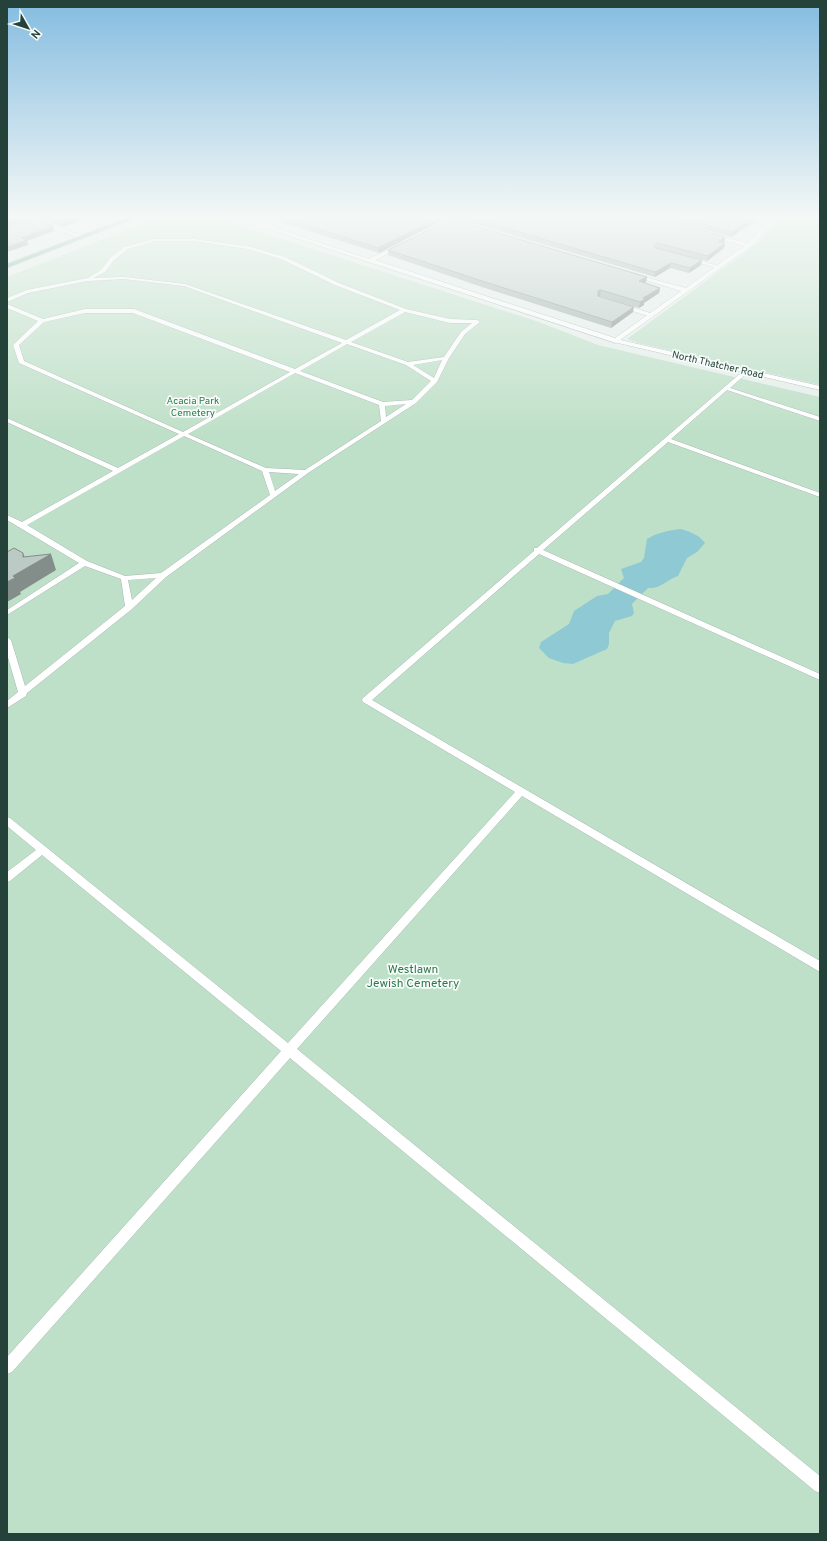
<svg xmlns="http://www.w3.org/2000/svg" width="827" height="1541" viewBox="0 0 827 1541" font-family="Overpass,sans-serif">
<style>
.green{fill:#bfe0c8}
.water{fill:#8ec9d4}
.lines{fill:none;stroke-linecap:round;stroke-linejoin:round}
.service-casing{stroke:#a8b8b2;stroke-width:1}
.minor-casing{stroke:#a8b8b2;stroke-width:1}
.primary-casing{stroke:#c2cac8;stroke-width:1}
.service{fill:#fff;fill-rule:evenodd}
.minor{fill:#fff;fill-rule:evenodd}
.primary{fill:#6aa596;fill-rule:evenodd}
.wall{fill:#a1aea9}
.shaded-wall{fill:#838d89}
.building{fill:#bbcac4;stroke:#838d89}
.labels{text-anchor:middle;stroke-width:3.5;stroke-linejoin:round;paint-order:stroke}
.far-street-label{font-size:10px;fill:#24423a;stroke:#f7fbf9}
.far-park-label{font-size:10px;fill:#2d7a4b;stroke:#f7fbf9}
.park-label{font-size:12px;fill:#2d7a4b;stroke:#f7fbf9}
</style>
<rect width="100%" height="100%" fill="#e6efeb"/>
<g class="green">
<path d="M160 217H213L539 322 598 345 820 397V1534H7V277Z"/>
<path d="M785 217H820V385L638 343 627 339 758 243 771 228Z"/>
</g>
<path class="water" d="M681 529C691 532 699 535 705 543L697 552 687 558 678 576C666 580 661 589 648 588L632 604 634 613 632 616 615 621 609 633V644L607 649 573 664 563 663 549 658 539 648 541 642 569 624 574 611 597 596 608 594 624 578 621 569 641 562 644 558 647 539C656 533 670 530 681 529Z"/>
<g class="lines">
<g class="service-casing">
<g id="service">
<path d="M40 217H47L7 232V229Z"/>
<path d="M746 217H754L773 223 771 224Z"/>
<path d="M155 239H194L251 247 285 257 339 283 406 309 450 319 477 320 480 322 465 334 449 358 437 382 416 403 308 473 166 577 132 609 27 693 26 696 7 708V701L18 692 7 654V637L11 640 25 686 125 606 121 579 85 566 7 615V610L79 563 7 520V515L22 522 113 471 7 422V418L118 468 179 434 19 363 13 345 38 321 7 308V304L43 319 85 309H134L295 369 342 343 184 286 124 279 87 281 28 293 7 302V298L27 290 88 278 101 270 110 258 124 247ZM155 241H194L248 249 281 259 335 285 400 310 346 340 185 284 124 277 93 278 105 272 114 260 128 249ZM405 312 450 323H472L461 332 444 357 408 362 351 342ZM85 313H133L290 372 183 432 24 361 19 345 44 322ZM347 344 406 365 431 381 412 400 383 402 300 371ZM442 360 434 378 413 365ZM295 373 379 405 381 421 305 470 266 468 188 434ZM406 404 386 417 385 406ZM184 436 262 471 270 495 161 573 125 576 87 561 27 525ZM269 472 299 474 275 491ZM156 578 132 600 128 580Z"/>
<path d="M689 258H693L721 267 717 268 689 260Z"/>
<path d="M622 304 653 314 654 315 651 317 620 307V305Z"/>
<path d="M616 339 820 386V390L747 373 730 388 820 417V421L727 390 671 439 820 493V497L668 442 543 550 820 674V680L539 554 372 700 820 961V972L522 796 297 1049 820 1476V1493L815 1491 290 1058 12 1372 7 1374V1357L281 1051 42 855 10 881 7 882V872L36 850 7 826V817L10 818 288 1043 515 792 363 702 362 700 363 698 534 551V548H537L742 372 614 342 613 341Z"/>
</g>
</g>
<g class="minor-casing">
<g id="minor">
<path d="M21 217H30L85 237 80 238Z"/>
<path d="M232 217H242L369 259 400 244H404V246L375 260 615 338 681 291 629 275V273L686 288 744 246 708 236V234L748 243C759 234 766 217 782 217L767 229 754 244 616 343Z"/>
<path d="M435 217H445L467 225 464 227Z"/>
</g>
</g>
<g class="primary-casing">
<path id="primary" d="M129 217H138L7 268V264Z"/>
</g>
<use href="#service" class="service"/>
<use href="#minor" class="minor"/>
<use href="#primary" class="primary"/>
</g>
<g class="wall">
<path d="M42 217H91L63 227 43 220Z"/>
<path d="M265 217H441V221L379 253Z"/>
<path d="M456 217H653L725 237 724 242 722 243H725L724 248 707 261 669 251 702 260 701 265 689 273 670 268 655 277 458 219Z"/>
<path d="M658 217H756L755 221 731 237Z"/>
<path d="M388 250 647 277 646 282 645 283 660 288 659 293 644 303V305L639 308 600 296H599L633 312 611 328 482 287 388 255Z"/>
</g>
<g class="shaded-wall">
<path d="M20 217H25L26 220 7 227V222Z"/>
<path d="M77 217H91L63 227 62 223Z"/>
<path d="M440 217H441V221L379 253 378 248Z"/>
<path d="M755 217H756L755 221 731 237 732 232Z"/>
<path d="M53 226 54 231 27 241 28 245 7 252V247L21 238Z"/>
<path d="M725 237 724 242 717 246 718 242Z"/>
<path d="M725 243 724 248 707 261 708 256Z"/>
<path d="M702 260 701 265 689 273 690 268Z"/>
<path d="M671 263 670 268 655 277V272Z"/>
<path d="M647 277 646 282 638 287 639 281Z"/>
<path d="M660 288 659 293 644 303V305L639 308 640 302 643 298Z"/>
<path d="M601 290 600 296 597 297 598 291Z"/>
<path d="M634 307 633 312 611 328 612 322Z"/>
<path d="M23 553 28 567 51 554 56 570 20 592 21 594 7 602V582L13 576 23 557Z"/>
</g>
<g class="building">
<path d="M7 217H21L7 222Z"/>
<path d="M47 217H77L62 223Z"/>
<path d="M279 217H440L378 248Z"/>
<path d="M468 217H653L725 237 718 242 725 243 708 256 657 243 654 246 655 248 702 260 690 268 671 263 655 272Z"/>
<path d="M676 217H755L732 232Z"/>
<path d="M33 219 53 226 21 238 27 240 7 247V228Z"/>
<path d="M451 219 647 277 639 281 660 288 643 298 645 299 640 302 601 290 598 291V296L634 307 612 322 482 281 388 250Z"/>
<path d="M14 548 23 553V557L51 554 13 576 15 578 7 582V552Z"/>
</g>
<linearGradient id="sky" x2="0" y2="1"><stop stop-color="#84bce0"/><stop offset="0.5" stop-color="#f4f8f6"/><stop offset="1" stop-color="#f4f8f6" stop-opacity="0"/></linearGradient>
<rect width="827" height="433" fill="url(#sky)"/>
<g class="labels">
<g class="far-street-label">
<text transform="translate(718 364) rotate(13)" y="4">North Thatcher Road</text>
</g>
<g class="far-park-label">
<text x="193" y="404">Acacia Park<tspan x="193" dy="12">Cemetery</tspan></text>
</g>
<g class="park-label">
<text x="413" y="973">Westlawn<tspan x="413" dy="14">Jewish Cemetery</tspan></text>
</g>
</g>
<rect width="827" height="1541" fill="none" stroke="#24423a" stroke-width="16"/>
<g transform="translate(28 28) rotate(129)" stroke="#f7fbf9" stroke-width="3" paint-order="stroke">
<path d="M0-3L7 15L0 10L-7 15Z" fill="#24423a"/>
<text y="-6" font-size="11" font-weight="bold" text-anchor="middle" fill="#24423a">N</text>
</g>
</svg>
